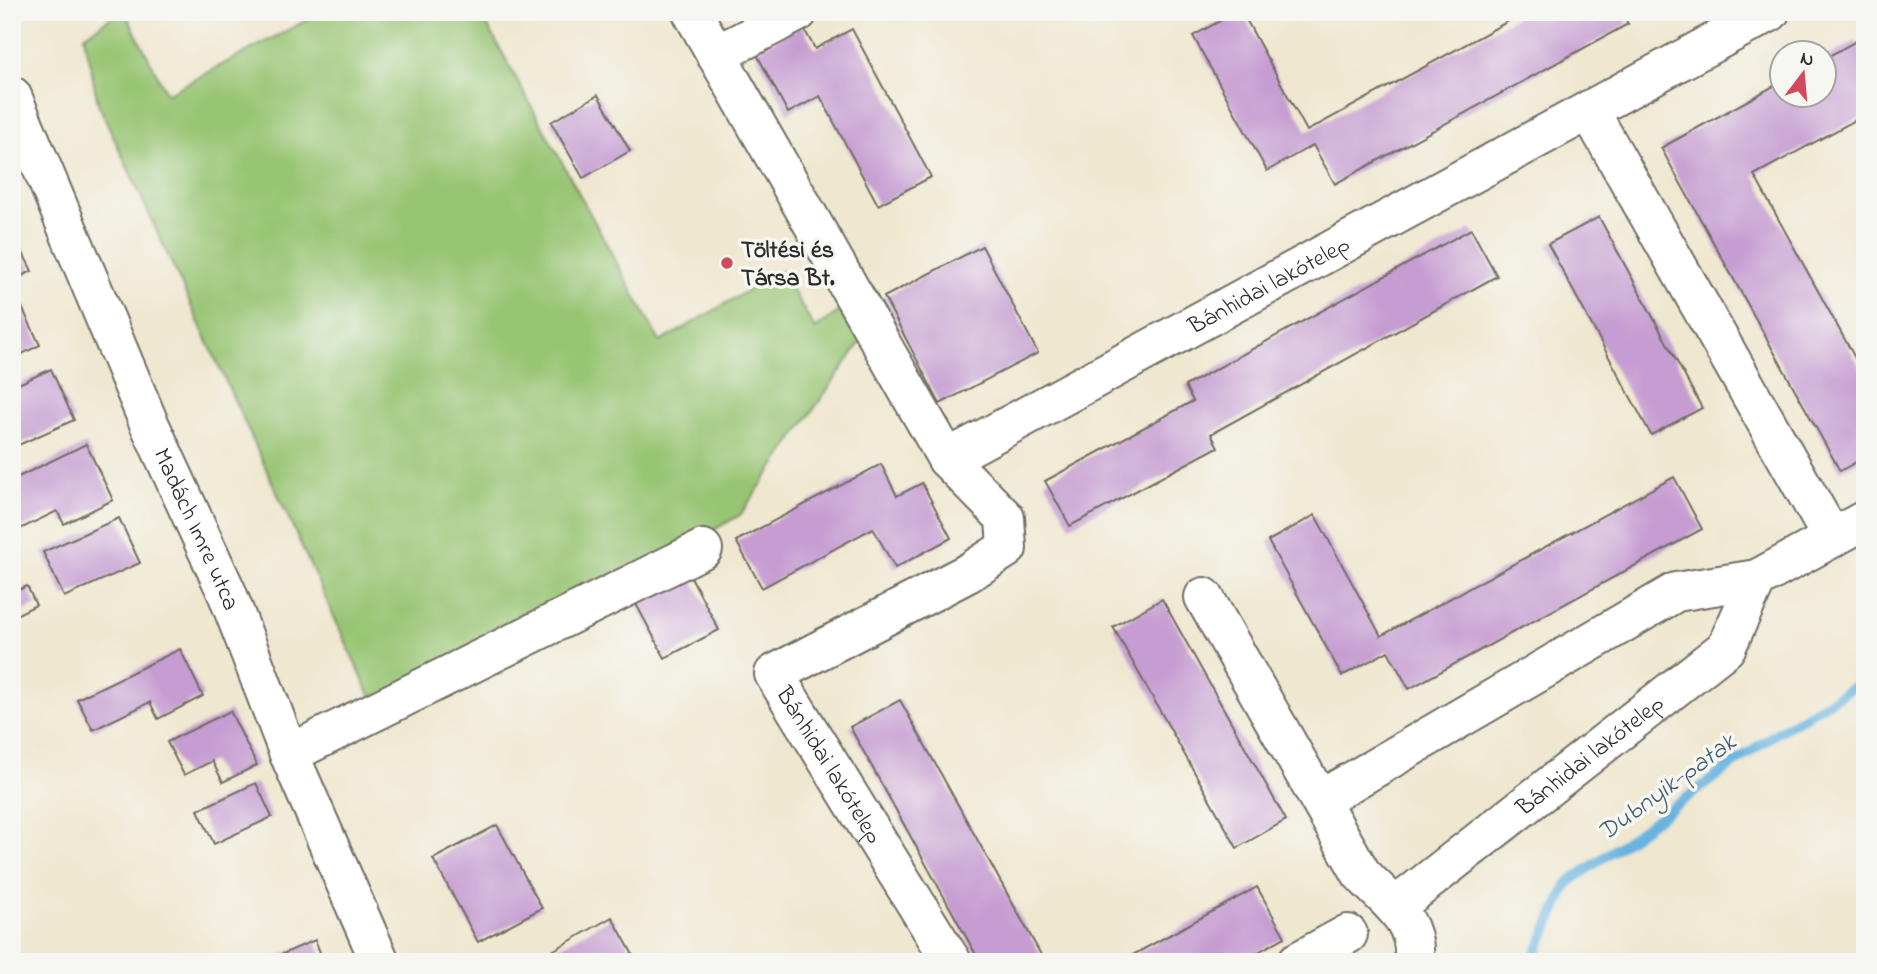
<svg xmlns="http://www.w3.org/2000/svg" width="1877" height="974" viewBox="0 0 1877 974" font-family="'Indie Flower',sans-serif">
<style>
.green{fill:#98c573;stroke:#62784f;stroke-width:2}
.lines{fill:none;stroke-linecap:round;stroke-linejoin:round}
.stream{stroke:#66b3e0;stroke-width:10}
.building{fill:#c69dd2}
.minor-casing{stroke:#706d64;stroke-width:42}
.minor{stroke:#fff;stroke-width:38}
.poi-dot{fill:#d1495b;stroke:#f6f6f2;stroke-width:2.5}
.labels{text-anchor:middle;stroke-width:7;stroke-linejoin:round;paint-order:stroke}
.poi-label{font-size:24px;font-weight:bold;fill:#2b2b2b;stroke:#f6f6f2;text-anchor:start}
.street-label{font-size:24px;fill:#2b2b2b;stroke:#f6f6f2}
.water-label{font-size:26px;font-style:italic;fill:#405b6a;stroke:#f6f6f2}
</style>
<rect width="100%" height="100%" fill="#f6f6f2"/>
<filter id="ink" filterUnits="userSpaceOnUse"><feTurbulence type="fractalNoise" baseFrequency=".0143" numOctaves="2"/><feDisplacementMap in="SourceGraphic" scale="14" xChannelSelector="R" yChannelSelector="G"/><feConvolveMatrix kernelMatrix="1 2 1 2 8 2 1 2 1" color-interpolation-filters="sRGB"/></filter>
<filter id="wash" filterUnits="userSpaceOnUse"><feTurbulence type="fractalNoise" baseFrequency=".00686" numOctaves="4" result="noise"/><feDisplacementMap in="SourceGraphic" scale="28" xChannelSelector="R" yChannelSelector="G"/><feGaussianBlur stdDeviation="1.57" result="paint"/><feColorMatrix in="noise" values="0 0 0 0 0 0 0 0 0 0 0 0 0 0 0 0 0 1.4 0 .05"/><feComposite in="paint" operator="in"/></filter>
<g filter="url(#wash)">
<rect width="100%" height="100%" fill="#efe7cf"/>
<path class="green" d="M119 12H125L167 94 322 12H480L660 342 781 271 815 329 873 287 876 320 740 515 381 719 98 103 84 36Z"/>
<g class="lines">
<path class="stream" d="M1532 962 1568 883 1775 734 1865 680"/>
</g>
<g id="blocks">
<g class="building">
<path d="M1236 12H1242L1307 131 1525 12H1622L1628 24 1335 184 1313 145 1267 171 1193 36Z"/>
<path d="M802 25 815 49 852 29 931 177 878 205 820 96 788 113 755 51Z"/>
<path d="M1856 41 1865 57V115L1754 175 1865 376V457L1840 471 1661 148 1783 81V94H1825V58Z"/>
<path d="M598 95 630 151 583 178 551 122Z"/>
<path d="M1599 217 1702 408 1651 435 1548 244Z"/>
<path d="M1471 229 1497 276 1211 434 1218 447 1070 526 1045 481 1193 401 1185 386Z"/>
<path d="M12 231 32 271 12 281Z"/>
<path d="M982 246 1038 353 940 404 884 297Z"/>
<path d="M19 301 40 345 12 359V304Z"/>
<path d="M51 369 74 420 12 448V387Z"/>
<path d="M86 444 113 500 64 524 57 511 12 533V480Z"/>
<path d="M881 464 897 496 922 483 951 538 895 568 873 528 762 588 736 541Z"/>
<path d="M1674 477 1702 529 1409 689 1388 651 1342 676 1268 541 1315 515 1381 636Z"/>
<path d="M119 518 140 563 64 597 43 552Z"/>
<path d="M690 575 719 630 665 658 636 604Z"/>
<path d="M27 586 36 605 12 617V593Z"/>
<path d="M1162 599 1286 820 1237 848 1113 627Z"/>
<path d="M180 649 203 696 158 719 150 702 93 730 77 699Z"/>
<path d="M900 700 1045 962H980L850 727Z"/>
<path d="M230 711 257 765 223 782 212 761 184 775 167 742Z"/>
<path d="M256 783 272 817 214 844 198 810Z"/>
<path d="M497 825 542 908 478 942 433 859Z"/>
<path d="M1257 887 1285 937 1240 962H1120Z"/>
<path d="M612 917 637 962H533Z"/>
<path d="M315 940 324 962H264Z"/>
</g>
</g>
</g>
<g filter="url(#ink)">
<use href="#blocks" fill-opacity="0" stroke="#706d64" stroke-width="2"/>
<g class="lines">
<g class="minor-casing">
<g id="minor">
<path id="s1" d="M692 12 947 459 1005 518 1007 548 968 573 774 674 952 962"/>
<path d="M716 55 798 12"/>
<path id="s2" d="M12 96 148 421 227 593 289 754 380 962"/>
<path d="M1589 110 1832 538"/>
<path id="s3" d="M947 459 1770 12"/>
<path d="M1204 597 1361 873C1387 902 1418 918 1414 962"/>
<path d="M289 754 703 549"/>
<path d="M1320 800 1676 592 1757 579 1865 520"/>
<path id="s4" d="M1395 907 1726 648 1757 579"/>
<path d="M1297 962 1348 934"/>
</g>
</g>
<use href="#minor" class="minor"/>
</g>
</g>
<circle class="poi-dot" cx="727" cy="263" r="7"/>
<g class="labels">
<g class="poi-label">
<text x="741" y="257">Töltési és<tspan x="741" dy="28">Társa Bt.</tspan></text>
</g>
<g class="street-label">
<text dy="8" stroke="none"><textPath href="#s3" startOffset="366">Bánhidai lakótelep</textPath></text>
<text dy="8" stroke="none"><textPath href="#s2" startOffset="471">Madách Imre utca</textPath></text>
<text dy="8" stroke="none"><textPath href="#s4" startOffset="247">Bánhidai lakótelep</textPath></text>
<text dy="8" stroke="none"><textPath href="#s1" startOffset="999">Bánhidai lakótelep</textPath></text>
</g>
<g class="water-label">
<text transform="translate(1666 786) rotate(-36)" y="9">Dubnyik-patak</text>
</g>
</g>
<rect width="1877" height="974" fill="none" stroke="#f6f6f2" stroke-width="42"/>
<g transform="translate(1803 74) rotate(16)"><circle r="33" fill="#f6f6f2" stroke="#a5a5a2" stroke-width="2"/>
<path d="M0-5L12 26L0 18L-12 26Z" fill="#d1495b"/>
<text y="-10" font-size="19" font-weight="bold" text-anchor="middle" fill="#2b2b2b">N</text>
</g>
</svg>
